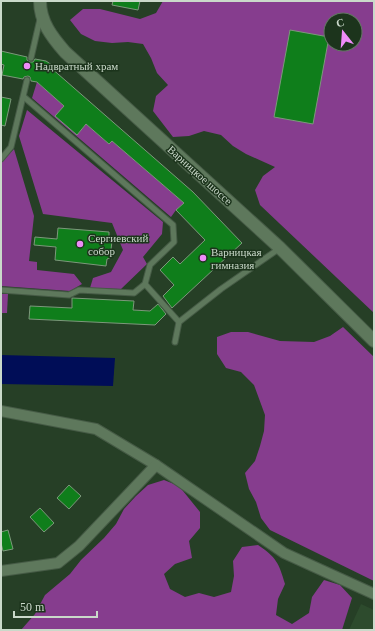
<svg xmlns="http://www.w3.org/2000/svg" width="375" height="631" viewBox="0 0 375 631" font-family="Georgia,serif">
<style>
.built{fill:#2d4b2d}
.green{fill:#863d8e;fill-rule:evenodd}
.water{fill:#000d57}
.building{fill:#0f7e1b;stroke:#7c987b}
.lines{fill:none;stroke-linecap:round;stroke-linejoin:round}
.lane-casing{stroke:#465b46;stroke-width:7}
.street-casing{stroke:#465b46;stroke-width:12}
.secondary-casing{stroke:#465b46;stroke-width:14}
.lane{stroke:#5e785c;stroke-width:5}
.street{stroke:#5e785c;stroke-width:10}
.secondary{stroke:#5e785c;stroke-width:12}
.poi-dot{fill:#ee8cf8;stroke:#1c341c;stroke-width:1.5}
.labels{text-anchor:middle;stroke-width:3;stroke-linejoin:round;paint-order:stroke}
.poi-label{font-size:11px;fill:#cad9ca;stroke:#1c341c;text-anchor:start}
.street-label{font-size:11px;fill:#cad9ca;stroke:#1c341c}
</style>
<rect width="100%" height="100%" fill="#263f26"/>
<path class="built" d="M361 604 374 610V630H349Z"/>
<g class="green">
<path d="M163 1H374V313L260 205 255 190 263 176 275 167 246 154 233 146 221 135 204 131 189 136 173 137 153 111 156 96 168 85 157 73 151 58 143 44 128 42 112 43 95 41 81 34 70 20 83 9H100L140 19 156 13ZM331 20H355V44H331Z"/>
<path d="M37 82 64 106 77 135 86 124 109 144 112 141 184 203 176 210 171 217 32 98Z"/>
<path d="M27 110 163 222 162 234 143 257 147 264 121 289 90 288 93 278 111 272 123 250 112 223 43 214 19 136Z"/>
<path d="M14 149 34 216 29 261 37 262V270L74 274 82 284 70 291 1 286V163Z"/>
<path d="M1 294H8L7 313H1Z"/>
<path d="M343 327 374 357V581L270 530 261 518 256 502 249 489 245 473 255 461 260 446 264 431 265 415 254 385 241 372 226 368 217 354V337L231 332H248L280 341 314 342 330 336Z"/>
<path d="M164 480 179 486 200 512V528L189 541 192 558 175 564 164 574 170 589 185 597 199 593 214 597 231 592 234 576 233 561 242 547 258 545C276 557 279 563 285 584L278 599 276 615 292 624 309 613 312 597 324 580 340 585 352 598 342 630H21L35 614 45 595 70 574 81 560 104 538 116 524 124 509 136 496 148 485Z"/>
</g>
<path class="water" d="M1 355 115 358 113 386 1 384Z"/>
<g class="building">
<path d="M113 1H140L138 10 112 5Z"/>
<path d="M290 30 329 37 313 124 274 117Z"/>
<path d="M1 51 27 57V60L30 62H33L35 59 46 61 52 65 50 67 193 192 242 243 172 308 163 296 174 285 160 270 173 257 180 264 205 240 176 210 184 203 112 141 109 144 86 124 77 135 55 116 64 106 37 82 31 81 30 77 28 76 24 77 23 79 2 75 4 65 1 64Z"/>
<path d="M1 97 11 99 5 126 1 125Z"/>
<path d="M58 228 109 232V240L112 241 110 258 107 259 106 266 55 260 56 247 34 245 35 237 57 239Z"/>
<path d="M72 298 134 301 133 310 150 311 158 304 166 314 155 325 29 319 30 306 72 308Z"/>
<path d="M69 485 81 496 69 509 57 498Z"/>
<path d="M40 508 54 523 44 532 30 517Z"/>
<path d="M8 530 13 549 3 551 1 543V532Z"/>
</g>
<g class="lines">
<g class="lane-casing">
<g id="lane">
<path d="M31 58 40 19"/>
<path d="M24 97 173 225 174 242 150 265 145 284"/>
<path d="M1 159 11 147 27 80"/>
<path d="M1 290 69 295 79 290 134 293 145 284 179 322"/>
<path d="M175 342 179 322 221 289 280 248"/>
</g>
</g>
<g class="street-casing">
<g id="street">
<path d="M1 411 96 429 156 465 284 553 374 594"/>
<path d="M1 571 58 563 79 546 156 465"/>
</g>
</g>
<g class="secondary-casing">
<path id="secondary" d="M40 1C40 22 52 37 65 52L280 248 374 341"/>
</g>
<use href="#lane" class="lane"/>
<use href="#street" class="street"/>
<use href="#secondary" class="secondary"/>
</g>
<g class="poi-dot">
<circle cx="27" cy="66" r="4"/>
<circle cx="80" cy="244" r="4"/>
<circle cx="203" cy="258" r="4"/>
</g>
<g class="labels">
<g class="poi-label">
<text x="35" y="70">Надвратный храм</text>
<text x="88" y="242">Сергиевский<tspan x="88" dy="13">собор</tspan></text>
<text x="211" y="256">Варницкая<tspan x="211" dy="13">гимназия</tspan></text>
</g>
<g class="street-label">
<text transform="translate(200 175) rotate(42)" y="4">Варницкое шоссе</text>
</g>
</g>
<rect width="375" height="631" fill="none" stroke="#cad9ca" stroke-width="4"/>
<g transform="translate(343 32) rotate(343)"><circle r="19" fill="#1c341c" stroke="#627662"/>
<path d="M0-3L7 15L0 10L-7 15Z" fill="#ee8cf8"/>
<text y="-6" font-size="11" font-weight="bold" text-anchor="middle" fill="#cad9ca">С</text>
</g>
<path d="M14 611v6h83v-6" fill="none" stroke="#cad9ca" stroke-width="2"/>
<text x="20" y="611" font-size="12" fill="#cad9ca" stroke="#1c341c" stroke-width="3" paint-order="stroke">50 m</text>
</svg>
